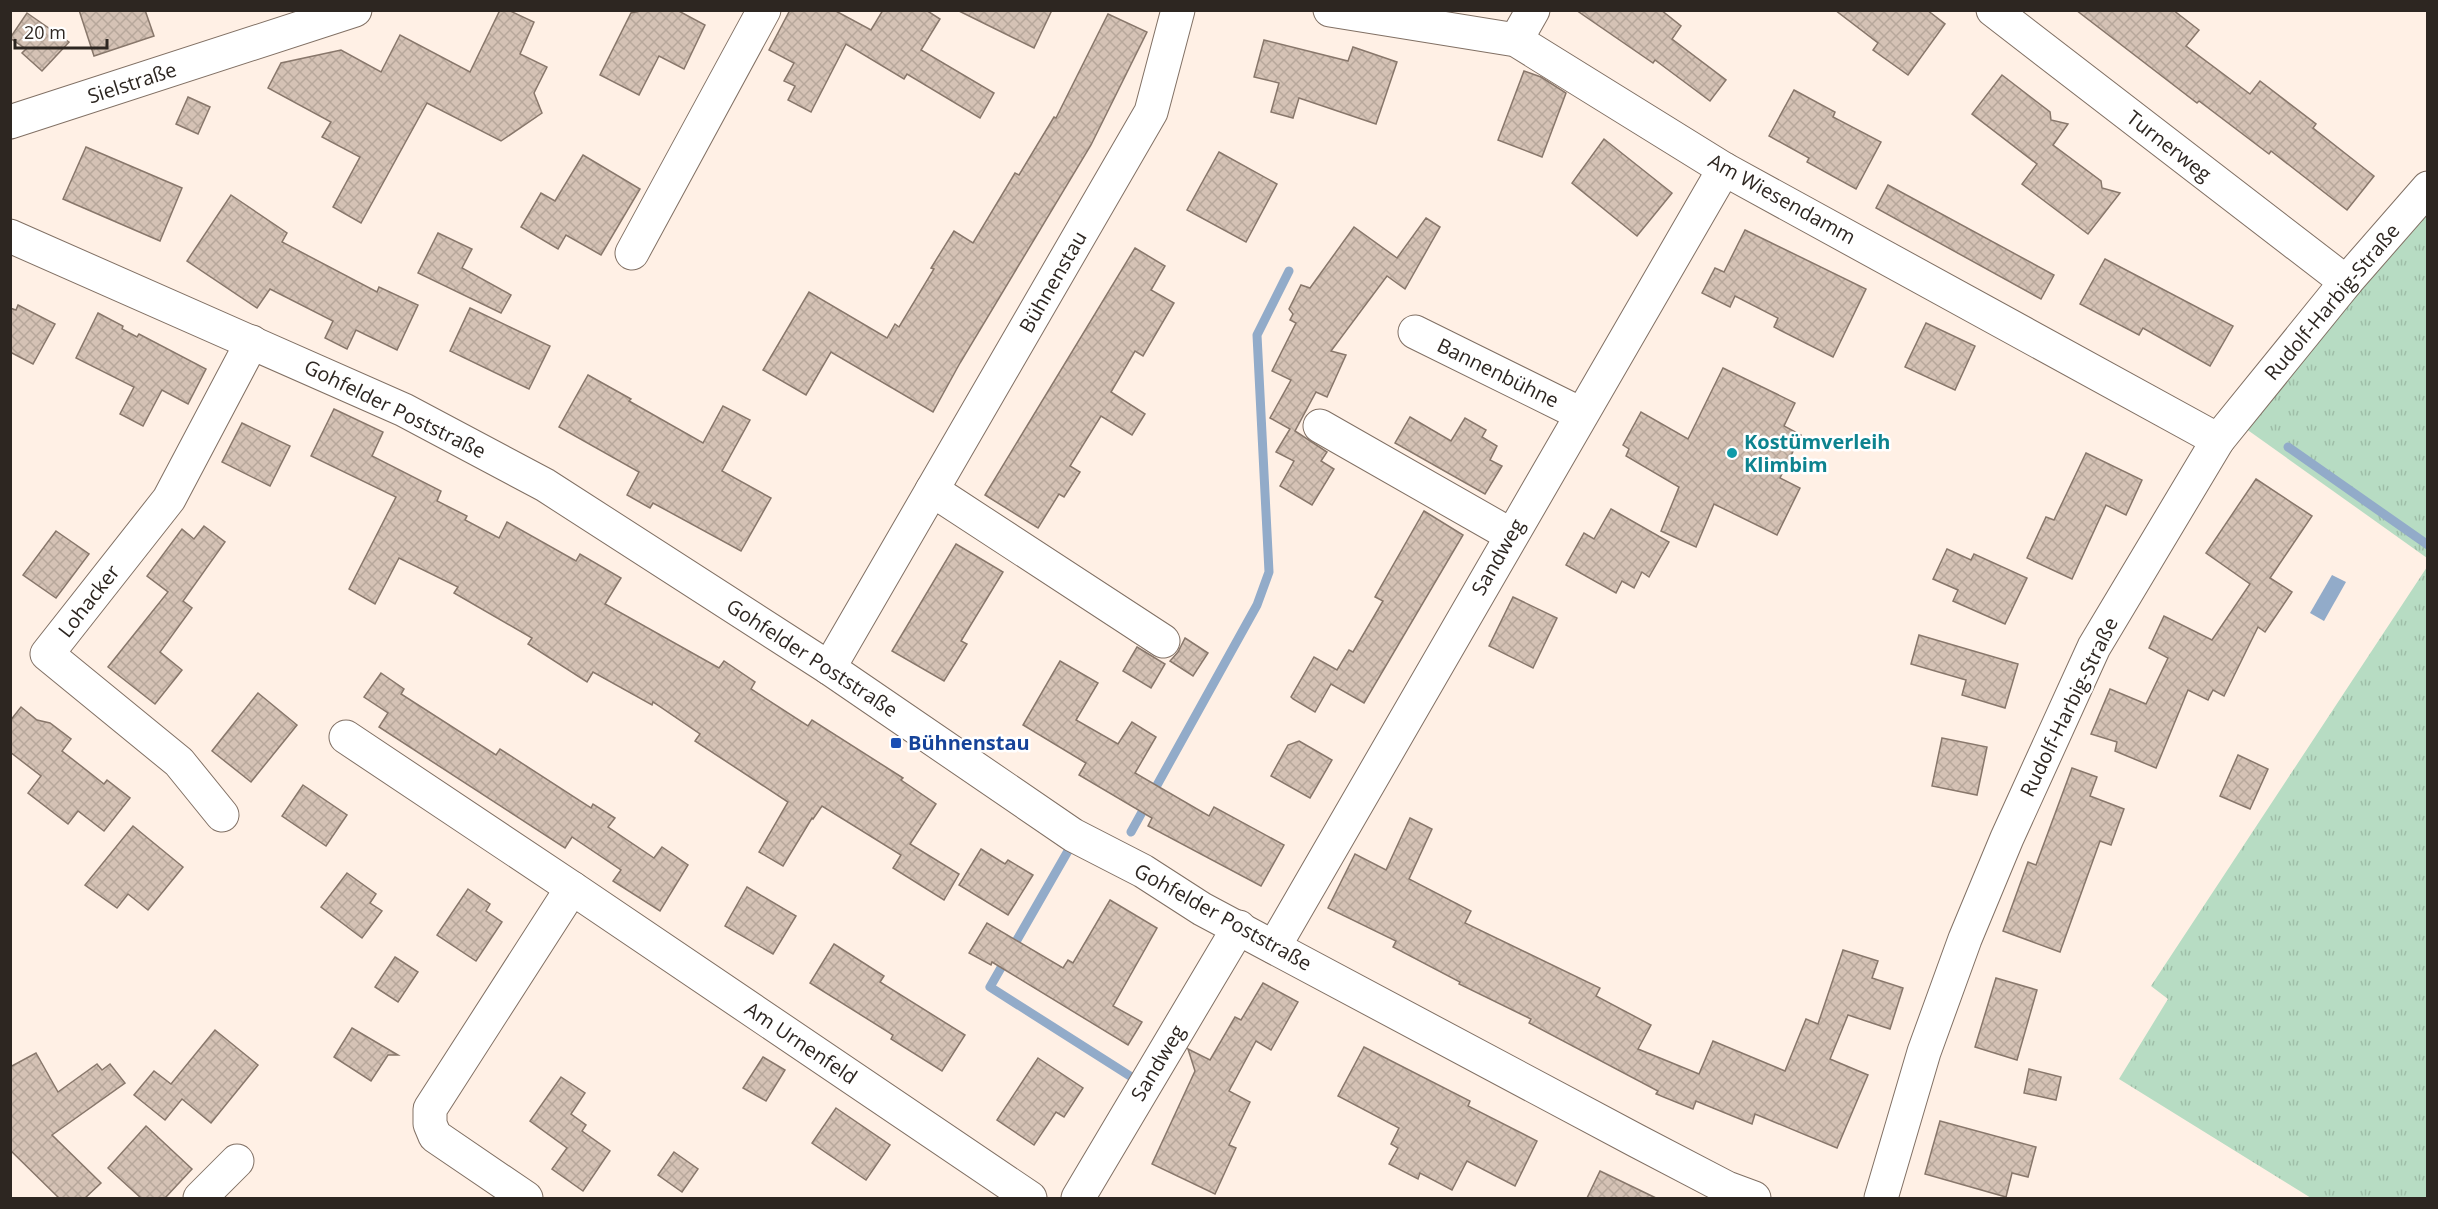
<svg xmlns="http://www.w3.org/2000/svg" width="2438" height="1209" viewBox="0 0 2438 1209" font-family="'Open Sans',sans-serif">
<style>
.grass{fill:url(#grass-tufts)}
.water{fill:#92abc9}
.lines{fill:none;stroke-linecap:round;stroke-linejoin:round}
.stream{stroke:#92abc9;stroke-width:9}
.building{fill:url(#building-cross-hatch);stroke:#88776b;stroke-width:1.5}
.minor-casing{stroke:#817064;stroke-width:35}
.minor{stroke:#fff;stroke-width:33}
.culture-dot{fill:#0f9aa8;stroke:#fff;stroke-width:2}
.transit-dot{fill:#1a4fb4;stroke:#fff;stroke-width:2}
.labels{text-anchor:middle;stroke-width:5;stroke-linejoin:round;paint-order:stroke}
.street-label{font-size:20px;fill:#2d2621;stroke:#fff}
.culture-label{font-size:20px;font-weight:bold;fill:#0d838f;stroke:#fff;text-anchor:start}
.transit-label{font-size:20px;font-weight:bold;fill:#164399;stroke:#fff;text-anchor:start}
</style>
<defs>
<pattern id="grass-tufts" width="24" height="20" patternUnits="userSpaceOnUse" patternTransform="scale(1.5)"><rect width="24" height="20" fill="#b7dcc3"/><path d="M3 7l-1-3M5 7V3M7 7l1-3M15 17l-1-3M17 17v-4M19 17l1-3" fill="none" stroke="#9ebda7"/></pattern>
<pattern id="building-cross-hatch" width="8" height="8" patternUnits="userSpaceOnUse" patternTransform="scale(1.5)"><rect width="8" height="8" fill="#d5c2b5"/><path d="M0 0l8 8M0 8l8-8" fill="none" stroke="#b7a79b"/></pattern>
</defs>
<rect width="100%" height="100%" fill="#fff0e5"/>
<g class="grass">
<path d="M2427 191V558L2242 426Z"/>
<path d="M2427 567V1198H2311L2119 1079 2168 999 2151 986Z"/>
</g>
<path class="water" d="M2332 575 2346 582 2324 621 2310 613Z"/>
<g class="lines">
<g class="stream">
<path d="M2288 447 2428 545"/>
<path d="M1131 832 1257 605 1269 572 1257 335 1289 271"/>
<path d="M1072 844 990 987 1130 1076"/>
</g>
</g>
<g class="building">
<path d="M79 10H145L154 36 94 56Z"/>
<path d="M500 10H508L534 22 520 54 547 67 534 93 542 113 501 141 427 103 361 223 333 207 360 157 322 137 331 122 268 88 281 63 341 50 381 72 400 35 470 72Z"/>
<path d="M645 10H677L705 25 684 69 659 56 639 95 600 75 631 13Z"/>
<path d="M790 10H834L871 30 883 10H926L940 19 921 50 994 93 980 118 907 74 904 79 846 44 811 112 788 100 795 86 784 81 794 63 769 50Z"/>
<path d="M957 10H1052L1034 48Z"/>
<path d="M1576 10H1661L1681 26 1672 39 1726 80 1710 101 1655 60 1653 63Z"/>
<path d="M1835 10H1927L1945 24 1908 75 1873 50 1878 43Z"/>
<path d="M2076 10H2173L2199 30 2186 46 2250 94 2260 81 2316 124 2313 128 2374 176 2347 210 2271 151 2269 154 2199 101 2197 103Z"/>
<path d="M27 13 69 42 42 71 22 53 26 49 10 38Z"/>
<path d="M1108 14 1147 32 1091 145 960 363 933 412 831 352 806 395 763 370 809 292 887 338 895 324 899 327 934 269 931 268 954 231 973 243 1015 173 1019 175 1054 117 1056 118Z"/>
<path d="M1264 40 1348 61 1353 47 1397 62 1376 124 1299 98 1293 118 1271 112 1279 83 1254 77Z"/>
<path d="M1524 71 1541 77 1566 93 1542 157 1498 140Z"/>
<path d="M2002 75 2050 112 2051 120 2068 124 2053 145 2101 181 2102 188 2120 193 2088 234 2022 184 2037 164 1972 114Z"/>
<path d="M1794 90 1835 112 1833 117 1881 142 1856 189 1807 162 1809 158 1769 136Z"/>
<path d="M188 97 210 107 198 134 176 124Z"/>
<path d="M1604 139 1672 193 1637 236 1572 183Z"/>
<path d="M86 147 182 188 160 241 63 199Z"/>
<path d="M1219 152 1277 184 1246 242 1187 210Z"/>
<path d="M583 155 640 189 601 255 566 235 558 249 521 227 541 193 555 201Z"/>
<path d="M1888 185 2054 275 2041 299 1876 208Z"/>
<path d="M231 195 287 233 282 242 377 292 379 287 418 305 397 350 356 330 347 349 325 338 333 321 270 289 257 308 187 261Z"/>
<path d="M1426 218 1440 227 1405 289 1387 276 1331 351 1346 355 1327 397 1316 392 1295 431 1327 452 1321 461 1334 469 1312 505 1280 486 1294 461 1276 452 1290 429 1270 418 1291 380 1272 371 1296 323 1290 320 1293 314 1289 309 1301 285 1310 288 1354 227 1397 258Z"/>
<path d="M1745 230 1866 289 1833 357 1774 327 1778 318 1735 296 1730 307 1702 293 1715 268 1724 272Z"/>
<path d="M438 233 472 249 462 268 511 295 501 313 418 273Z"/>
<path d="M1135 248 1165 266 1151 290 1174 303 1143 356 1135 351 1111 392 1145 414 1132 435 1101 416 1070 466 1080 472 1064 497 1059 494 1038 528 985 495Z"/>
<path d="M2105 259 2233 326 2210 366 2143 328 2139 335 2080 304Z"/>
<path d="M18 305 55 324 33 364 10 352V308L16 310Z"/>
<path d="M470 308 550 346 529 389 450 351Z"/>
<path d="M98 313 123 326 122 329 137 337 139 334 206 369 188 404 162 390 143 426 120 414 134 387 76 358Z"/>
<path d="M1926 323 1975 346 1955 390 1905 367Z"/>
<path d="M1723 368 1795 403 1784 426 1801 435 1780 478 1800 488 1777 535 1714 504 1696 547 1661 531 1679 487 1626 456 1629 449 1623 445 1641 412 1688 439Z"/>
<path d="M588 375 631 399 629 401 703 443 723 406 750 420 722 471 771 498 741 551 653 503 650 508 627 495 639 472 559 427Z"/>
<path d="M334 409 383 432 372 456 441 491 437 501 467 516 465 520 499 538 507 522 576 561 580 554 621 578 605 604 719 668 724 661 755 682 751 689 808 726 812 720 903 778 901 780 936 804 910 844 959 874 944 900 893 868 901 855 822 806 813 819 812 818 783 866 759 852 788 802 695 741 700 734 653 702 652 705 593 672 587 682 528 644 532 638 454 593 458 587 399 558 375 604 349 589 396 497 311 456Z"/>
<path d="M1410 417 1451 441 1465 418 1486 430 1482 437 1497 446 1490 460 1502 466 1485 494 1395 443Z"/>
<path d="M242 423 290 446 270 486 222 462Z"/>
<path d="M2086 453 2142 480 2126 515 2106 505 2072 579 2027 558 2046 517 2054 520Z"/>
<path d="M2256 479 2312 516 2270 578 2292 592 2265 632 2258 627 2224 696 2213 690 2208 700 2188 690 2156 768 2115 751 2117 742 2091 734 2110 689 2146 704 2168 658 2149 648 2164 616 2212 640 2250 584 2206 553Z"/>
<path d="M1611 509 1669 542 1649 577 1642 572 1634 588 1622 581 1616 593 1566 565 1584 533 1594 539Z"/>
<path d="M1424 511 1463 535 1364 703 1331 684 1315 712 1293 699 1291 697 1314 657 1337 670 1349 650 1353 652 1383 601 1375 597Z"/>
<path d="M204 526 225 542 183 601 192 608 160 652 182 670 155 704 108 667 168 592 147 576 182 529 194 539Z"/>
<path d="M56 531 89 554 56 598 23 575Z"/>
<path d="M956 544 1003 572 961 641 967 644 944 681 892 651Z"/>
<path d="M1947 549 1971 560 1974 554 2027 578 2005 624 1953 601 1958 590 1933 579Z"/>
<path d="M1513 597 1557 618 1533 668 1489 646Z"/>
<path d="M1919 635 2018 664 2005 708 1962 695 1966 680 1911 664Z"/>
<path d="M1185 638 1208 653 1193 676 1170 661 1178 652Z"/>
<path d="M1137 647 1165 664 1151 688 1123 671Z"/>
<path d="M1060 661 1098 683 1076 720 1118 744 1132 722 1156 737 1135 773 1209 816 1214 807 1284 845 1261 886 1148 826 1152 818 1079 775 1086 763 1023 725Z"/>
<path d="M381 673 404 689 401 694 496 755 500 749 591 808 593 804 615 818 608 827 654 858 662 847 688 865 660 911 613 881 621 870 572 837 565 848 379 727 388 713 364 697Z"/>
<path d="M258 693 297 725 251 782 212 751Z"/>
<path d="M21 707 37 720 50 723 71 739 62 751 104 784 107 780 130 798 104 831 78 811 68 824 28 793 41 776 10 752V721Z"/>
<path d="M1942 738 1987 747 1977 795 1932 786Z"/>
<path d="M1299 741 1332 760 1310 798 1271 776 1288 745Z"/>
<path d="M2238 755 2268 769 2250 809 2220 796Z"/>
<path d="M2072 768 2097 777 2090 796 2124 809 2111 845 2100 841 2060 952 2003 931 2028 862 2036 865Z"/>
<path d="M303 785 347 815 326 846 282 816Z"/>
<path d="M1410 818 1432 829 1409 879 1471 911 1465 923 1600 988 1596 996 1651 1025 1638 1049 1699 1074 1713 1041 1785 1071 1806 1019 1818 1024 1843 950 1878 961 1872 978 1903 988 1890 1029 1848 1015 1830 1059 1868 1075 1837 1148 1755 1114 1752 1124 1696 1101 1693 1109 1656 1094 1658 1091 1529 1023 1531 1019 1459 984 1460 982 1393 947 1396 941 1328 908 1355 854 1386 870Z"/>
<path d="M133 826 183 867 148 910 128 894 117 908 85 885Z"/>
<path d="M981 849 1005 864 1008 860 1033 875 1008 915 959 885Z"/>
<path d="M347 873 376 894 370 903 382 911 362 938 321 907Z"/>
<path d="M747 887 796 916 773 954 725 926Z"/>
<path d="M468 889 490 904 486 911 502 922 476 961 437 935Z"/>
<path d="M1110 900 1157 928 1113 1006 1142 1022 1128 1045 992 962 991 965 969 953 987 923 1063 968 1068 960 1073 963Z"/>
<path d="M834 944 884 976 880 982 965 1035 942 1071 891 1039 893 1035 810 983Z"/>
<path d="M395 957 418 972 398 1002 375 987Z"/>
<path d="M1996 978 2037 990 2017 1060 1975 1047Z"/>
<path d="M1263 983 1298 1002 1271 1050 1256 1041 1229 1091 1250 1102 1229 1145 1236 1148 1215 1194 1152 1164 1195 1071 1188 1049 1210 1060 1235 1017 1241 1020Z"/>
<path d="M352 1028 398 1055H388L371 1081 334 1057Z"/>
<path d="M215 1030 258 1065 211 1123 182 1099 165 1120 134 1095 154 1071 171 1084Z"/>
<path d="M1364 1047 1470 1101 1468 1106 1537 1141 1515 1186 1467 1161 1452 1190 1420 1173 1418 1179 1389 1164 1398 1148 1391 1144 1399 1128 1338 1096Z"/>
<path d="M36 1053 58 1092 97 1064 102 1070 110 1064 125 1083 52 1135 101 1183 85 1198H59L10 1150V1067Z"/>
<path d="M763 1057 785 1070 766 1101 743 1088Z"/>
<path d="M1038 1058 1083 1088 1064 1117 1056 1112 1034 1145 997 1120Z"/>
<path d="M2029 1069 2061 1077 2056 1100 2024 1093Z"/>
<path d="M561 1077 585 1093 571 1114 586 1125 582 1131 610 1151 583 1191 552 1169 567 1148 530 1121Z"/>
<path d="M836 1108 890 1145 866 1180 812 1143Z"/>
<path d="M1940 1121 2036 1147 2028 1177 2012 1173 2006 1197 1925 1174Z"/>
<path d="M146 1126 192 1169 165 1198H141L108 1168Z"/>
<path d="M674 1152 698 1169 682 1192 658 1175Z"/>
<path d="M1600 1171 1656 1198H1587Z"/>
</g>
<g class="lines">
<g class="minor-casing">
<g id="minor">
<path d="M1330 10 1516 40 1724 169 2218 440"/>
<path d="M1993 10 2346 282"/>
<path d="M1516 40 1533 10"/>
<path d="M10 122 355 10"/>
<path d="M10 236 404 410 545 485 829 668 1073 835 1143 871 1202 909 1637 1141 1727 1188 1754 1198"/>
<path d="M632 253 764 10"/>
<path d="M1415 332 1581 414"/>
<path d="M1320 426 1511 535"/>
<path d="M932 490 1163 641"/>
<path d="M829 668 1151 112 1178 10"/>
<path d="M346 737 572 888"/>
<path d="M222 815 179 762 47 654 169 499 252 342"/>
<path d="M1274 947 1724 169"/>
<path d="M200 1198 237 1161"/>
<path d="M526 1198 435 1136 430 1124V1109L572 888 1030 1198"/>
<path d="M1078 1198 1239 927"/>
<path d="M1881 1198 1924 1052 1965 939 2007 838 2094 647 2218 440 2346 282 2428 188"/>
</g>
</g>
<use href="#minor" class="minor"/>
</g>
<circle class="culture-dot" cx="1732" cy="453" r="6"/>
<rect class="transit-dot" x="890" y="737" width="12" height="12" rx="3"/>
<g class="labels">
<g class="street-label">
<text transform="translate(132 83) rotate(-18)" y="7">Sielstraße</text>
<text transform="translate(2169 146) rotate(38)" y="7">Turnerweg</text>
<text transform="translate(1782 199) rotate(29)" y="7">Am Wiesendamm</text>
<text transform="translate(1053 282) rotate(-60)" y="7">Bühnenstau</text>
<text transform="translate(2332 302) rotate(-50)" y="7">Rudolf-Harbig-Straße</text>
<text transform="translate(1498 373) rotate(26)" y="7">Bannenbühne</text>
<text transform="translate(395 409) rotate(26)" y="7">Gohfelder Poststraße</text>
<text transform="translate(1498 557) rotate(-60)" y="7">Sandweg</text>
<text transform="translate(89 601) rotate(-52)" y="7">Lohacker</text>
<text transform="translate(812 658) rotate(33)" y="7">Gohfelder Poststraße</text>
<text transform="translate(2069 707) rotate(-64)" y="7">Rudolf-Harbig-Straße</text>
<text transform="translate(1223 917) rotate(29)" y="7">Gohfelder Poststraße</text>
<text transform="translate(801 1043) rotate(34)" y="7">Am Urnenfeld</text>
<text transform="translate(1158 1063) rotate(-59)" y="7">Sandweg</text>
</g>
<g class="culture-label">
<text x="1744" y="449">Kostümverleih<tspan x="1744" dy="23">Klimbim</tspan></text>
</g>
<g class="transit-label">
<text x="908" y="750">Bühnenstau</text>
</g>
</g>
<rect width="2438" height="1209" fill="none" stroke="#2d2621" stroke-width="24"/>
<path d="M15 39v9h92v-9" fill="none" stroke="#2d2621" stroke-width="3"/>
<text x="24" y="39" font-size="18" fill="#2d2621" stroke="#ffffff" stroke-width="4.5" paint-order="stroke">20 m</text>
</svg>
